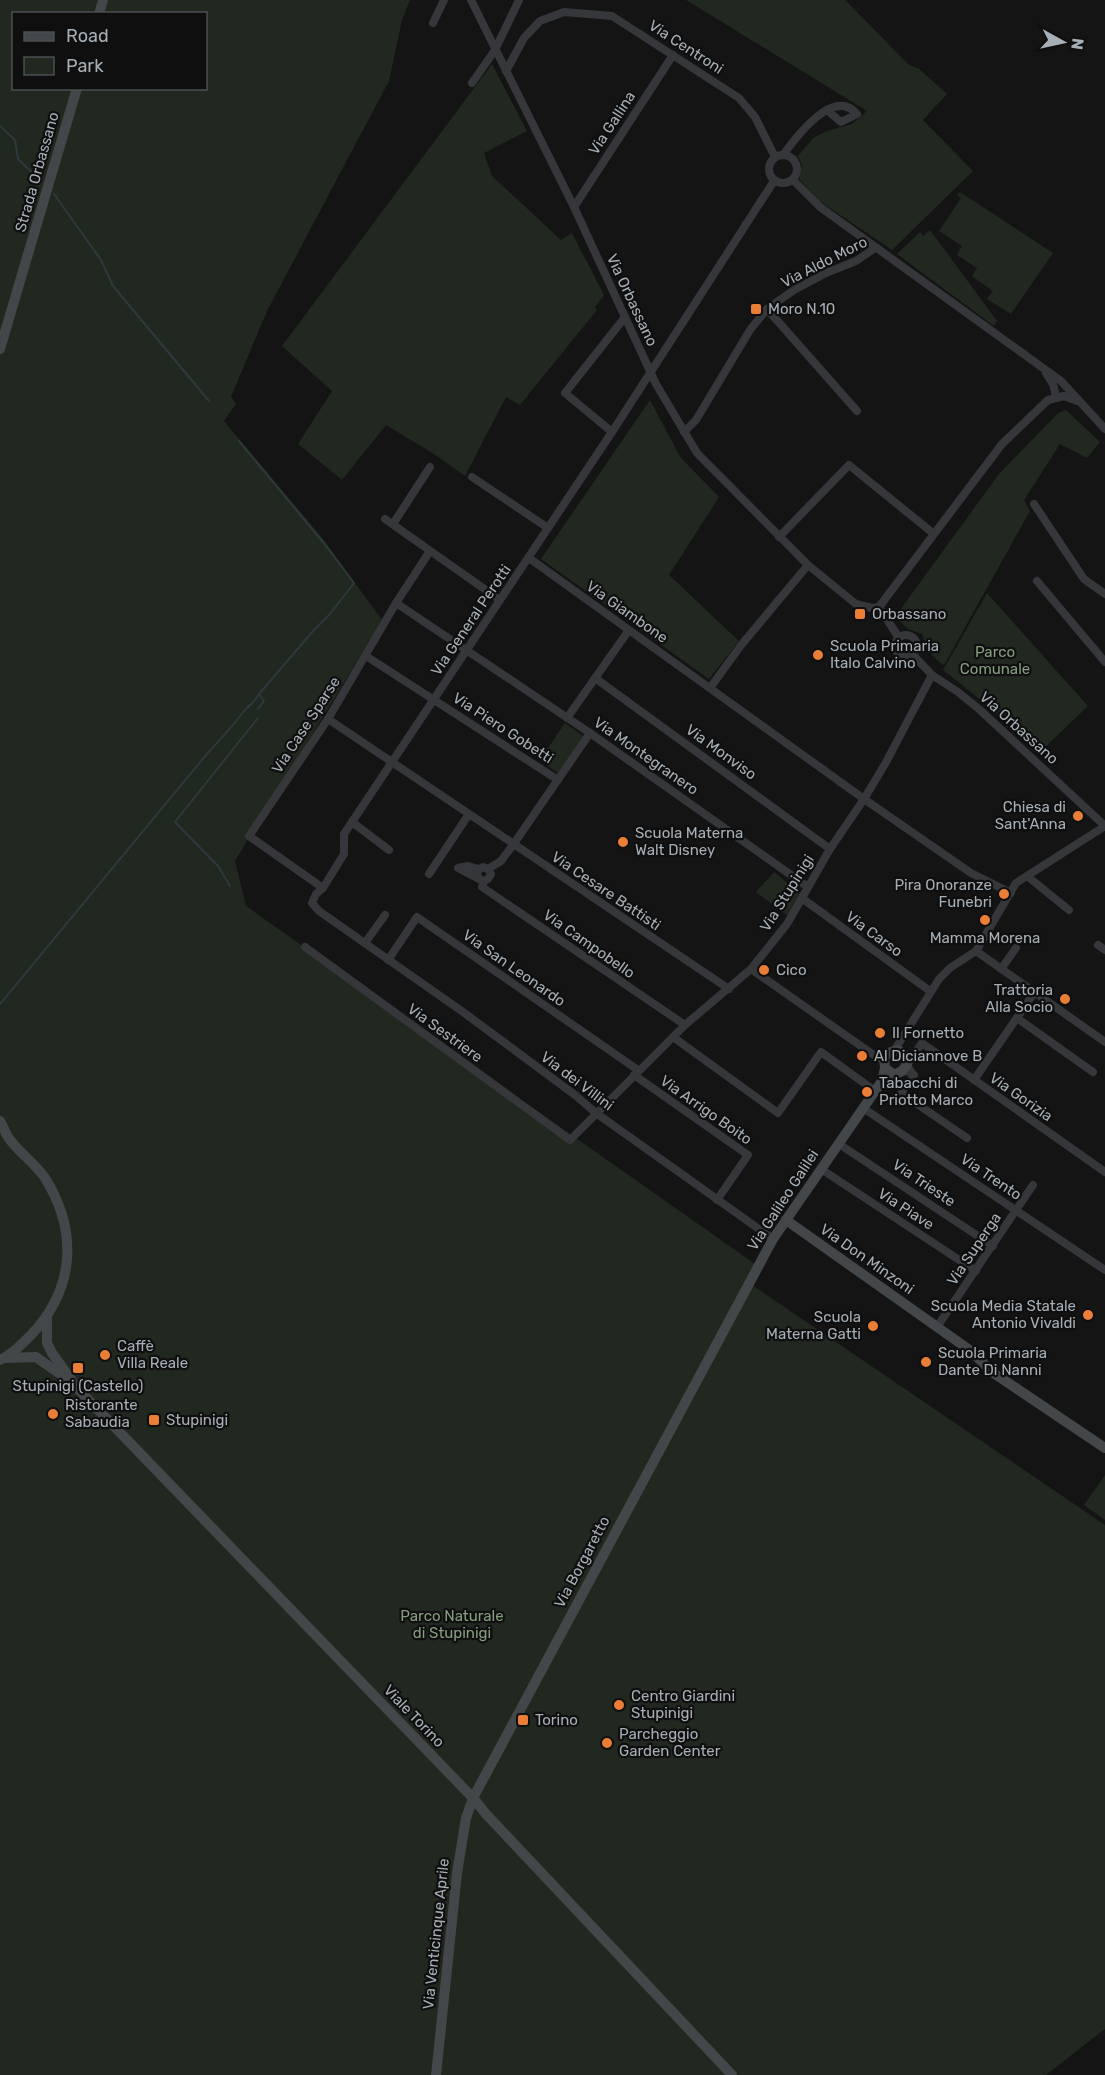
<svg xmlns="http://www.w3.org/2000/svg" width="1105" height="2075" viewBox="0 0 1105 2075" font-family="Rubik,sans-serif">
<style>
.green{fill:#212820;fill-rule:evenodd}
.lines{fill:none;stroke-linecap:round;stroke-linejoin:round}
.stream{stroke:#2d3a3d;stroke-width:2}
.street{stroke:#35373a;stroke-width:8}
.secondary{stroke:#43474a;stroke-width:10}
.poi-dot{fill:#ea7e37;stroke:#0f0f10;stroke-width:2}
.labels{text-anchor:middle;stroke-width:4.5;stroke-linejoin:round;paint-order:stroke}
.street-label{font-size:15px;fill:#a6afb5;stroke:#0f0f10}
.poi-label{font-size:15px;fill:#a6afb5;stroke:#0f0f10;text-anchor:start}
.park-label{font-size:15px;fill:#859f7e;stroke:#0f0f10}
</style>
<rect width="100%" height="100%" fill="#141415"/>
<g class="green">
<path d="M0 0H410L402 20 389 81 267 311 231 397 236 404 224 421 323 539 382 620 235 861 246 906 755 1264 746 1281 1105 1525V2029L1046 2075H0ZM14 14H206V88H14Z"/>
<path d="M686 0H845L909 65 918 68 947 94 923 120 973 171 892 250 818 200 799 179 802 165 798 156 813 138 827 131 852 124 867 111Z"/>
<path d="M492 64 527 131 484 153 492 176 561 240 572 233 604 295 595 307 597 310 520 405 506 397 465 476 434 454 386 425 342 480 298 444 332 391 282 346Z"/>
<path d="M960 192 1053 253 1011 314 987 299 993 291 972 276 977 268 957 255 962 246 939 231 961 198 957 195Z"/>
<path d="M930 230 997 321 994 326 897 254 920 232 923 236Z"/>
<path d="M650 400 681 458 719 497 669 575 739 641 709 679 541 559Z"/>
<path d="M1066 410 1100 442 1087 458 1060 444 1024 500 1030 511 944 665C931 657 926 648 922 634L908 629 895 617 999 474 1058 413Z"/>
<path d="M987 593 1088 706 1039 753 987 705 943 670Z"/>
<path d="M565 723 583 736 558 773 540 760Z"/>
<path d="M774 872 801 894 787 915 756 892Z"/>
<path d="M1105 1475V1520L1084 1505Z"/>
</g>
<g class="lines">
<g class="stream">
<path d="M0 126 15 140 18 159 38 178"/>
<path d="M54 194 101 260 113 286 209 401"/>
<path d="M258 709 264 701 259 694"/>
<path d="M230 886 218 866 175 822 258 718"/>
<path d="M0 1004 206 755C219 741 232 727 244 711 249 705 255 702 259 694L313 631 329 615 354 583 327 547 239 441"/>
</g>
<g class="street">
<path d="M471 0 574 207 656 384 697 453 808 565 856 604 872 608 879 607"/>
<path d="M433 23 444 0"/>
<path d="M506 71 524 38 540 21 564 12 612 16 739 98 755 117 775 157"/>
<path d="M472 83 495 50 519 0"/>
<circle cx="783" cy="169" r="14"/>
<path d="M783 155C796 137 834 86 857 114L841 122 828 111"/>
<path d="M793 180 820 207 1061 381 1105 429"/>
<path d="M574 207 673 55"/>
<path d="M767 309 857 411"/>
<path d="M1046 373 1053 384 1056 396"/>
<path d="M612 432 565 393 625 317"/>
<path d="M684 432 696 420 750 330 767 309 794 290 826 273 856 261 875 248"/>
<path d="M472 477 548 528"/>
<path d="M1034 504 1084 579 1105 594"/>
<path d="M385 519 500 600"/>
<path d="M393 524 430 467"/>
<path d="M779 537 849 465 934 534"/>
<path d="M529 558 864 799 971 873 1011 893"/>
<path d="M1037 581 1105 662"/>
<path d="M396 603 590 733 808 887"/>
<path d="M879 607 1002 444 1048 400 1064 396 1077 401"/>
<path d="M879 607 899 638"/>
<circle cx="906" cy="646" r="11"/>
<path d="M366 656 558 780"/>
<path d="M595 678 830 849"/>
<path d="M710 688 742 644 808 565"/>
<path d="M567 718 629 630"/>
<path d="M328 719 729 989"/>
<path d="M352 822 389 850"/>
<path d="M488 869 501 861 513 845 590 733"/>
<path d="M429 874 469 814"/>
<path d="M1027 876 1069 910"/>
<path d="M479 879 458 868 468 866 479 869"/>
<path d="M484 881 488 879 491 874 488 869 483 867 478 870 477 875 479 879 484 881 482 887 685 1025"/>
<path d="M323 888 249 836 328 719 396 603 430 551"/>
<path d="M803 899 930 991"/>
<path d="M365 943 385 915"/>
<path d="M1098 945 1105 950"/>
<path d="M305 947 570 1140 685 1025 751 969 787 924 830 849 864 799 885 764 932 675"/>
<path d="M976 951 1105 1042"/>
<path d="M388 960 417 917 638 1070"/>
<path d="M751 969 878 1058H884"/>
<path d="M1001 969 1016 948"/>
<path d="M1017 1018 1093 1072"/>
<path d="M673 1037 778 1113 821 1052 875 1091"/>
<path d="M894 1051 939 979 950 968 976 951 1016 883 1105 826 980 710 958 692 932 675 912 654"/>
<path d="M902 1071 911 1072 907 1065 922 1043 1105 1172"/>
<path d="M911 1072 914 1075 901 1093 967 1138"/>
<path d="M634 1075 748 1155 717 1200"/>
<path d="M974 1080 1034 993"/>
<path d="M863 1108 1105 1270"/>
<path d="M839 1144 993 1246"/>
<path d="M821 1169 976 1271"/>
<path d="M773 1239 596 1113 575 1095 463 1012 319 911 312 903 316 894 323 888 344 854V834L612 432 774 181"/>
<path d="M937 1327 1033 1185"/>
</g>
<g class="secondary">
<path d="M99 14 103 0"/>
<path d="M0 349 77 88"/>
<path d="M882 1081 902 1071 907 1065 905 1055 898 1050 888 1053 884 1058 885 1068 893 1074"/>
<path d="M0 1121C3 1126 5 1132 8 1137 18 1152 35 1163 45 1178 78 1231 75 1288 32 1334 23 1343 12 1355 0 1360"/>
<path d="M786 1220 971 1351 992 1372 1105 1448"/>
<path d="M47 1318V1343L52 1353 77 1388 473 1798 486 1814 732 2075"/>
<path d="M6 1358 36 1357 67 1379"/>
<path d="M436 2075 457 1873 466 1818 473 1798 773 1239 875 1091 882 1081 885 1068"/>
</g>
</g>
<g class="poi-dot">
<rect x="750" y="303" width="12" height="12" rx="3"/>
<rect x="854" y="608" width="12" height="12" rx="3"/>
<circle cx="818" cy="655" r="6"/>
<circle cx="1078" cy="816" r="6"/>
<circle cx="623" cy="842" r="6"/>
<circle cx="1004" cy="894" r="6"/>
<circle cx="985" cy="920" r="6"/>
<circle cx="764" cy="970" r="6"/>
<circle cx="1065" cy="999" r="6"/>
<circle cx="880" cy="1033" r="6"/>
<circle cx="862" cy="1056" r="6"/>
<circle cx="867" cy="1092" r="6"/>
<circle cx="1088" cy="1315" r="6"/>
<circle cx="873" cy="1326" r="6"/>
<circle cx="105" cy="1355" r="6"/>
<circle cx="926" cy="1362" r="6"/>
<rect x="72" y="1362" width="12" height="12" rx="3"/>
<circle cx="53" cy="1414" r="6"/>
<rect x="148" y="1414" width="12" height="12" rx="3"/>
<circle cx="619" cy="1705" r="6"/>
<rect x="517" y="1714" width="12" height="12" rx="3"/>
<circle cx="607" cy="1743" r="6"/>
</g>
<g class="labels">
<g class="street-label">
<text transform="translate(686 47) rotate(33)" y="5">Via Centroni</text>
<text transform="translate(612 123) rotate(-57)" y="5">Via Gallina</text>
<text transform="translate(37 172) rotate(-74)" y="5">Strada Orbassano</text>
<text transform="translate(824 262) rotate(-27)" y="5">Via Aldo Moro</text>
<text transform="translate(632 300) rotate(65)" y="5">Via Orbassano</text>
<text transform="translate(627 612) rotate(35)" y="5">Via Giambone</text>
<text transform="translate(471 620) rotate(-56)" y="5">Via General Perotti</text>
<text transform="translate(306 725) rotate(-57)" y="5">Via Case Sparse</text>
<text transform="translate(503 728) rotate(33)" y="5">Via Piero Gobetti</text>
<text transform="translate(1019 728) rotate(42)" y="5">Via Orbassano</text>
<text transform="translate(721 752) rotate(36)" y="5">Via Monviso</text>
<text transform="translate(646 756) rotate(35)" y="5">Via Montegranero</text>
<text transform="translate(606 891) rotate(34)" y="5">Via Cesare Battisti</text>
<text transform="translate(787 893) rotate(-58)" y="5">Via Stupinigi</text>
<text transform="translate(874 934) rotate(36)" y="5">Via Carso</text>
<text transform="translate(589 944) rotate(35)" y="5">Via Campobello</text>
<text transform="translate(514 968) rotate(35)" y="5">Via San Leonardo</text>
<text transform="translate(445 1033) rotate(36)" y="5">Via Sestriere</text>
<text transform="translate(577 1081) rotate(37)" y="5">Via dei Villini</text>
<text transform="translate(1021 1097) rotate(35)" y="5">Via Gorizia</text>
<text transform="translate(706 1110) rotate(35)" y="5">Via Arrigo Boito</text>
<text transform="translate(991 1177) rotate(34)" y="5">Via Trento</text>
<text transform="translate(924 1183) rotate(34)" y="5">Via Trieste</text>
<text transform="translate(783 1200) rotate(-57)" y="5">Via Galileo Galilei</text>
<text transform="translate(906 1209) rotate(33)" y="5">Via Piave</text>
<text transform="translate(974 1249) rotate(-56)" y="5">Via Superga</text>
<text transform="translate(867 1259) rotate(35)" y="5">Via Don Minzoni</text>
<text transform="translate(582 1562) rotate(-62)" y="5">Via Borgaretto</text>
<text transform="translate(414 1716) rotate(46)" y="5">Viale Torino</text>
<text transform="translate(436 1934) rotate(-84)" y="5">Via Venticinque Aprile</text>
</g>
<g class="poi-label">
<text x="768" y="314">Moro N.10</text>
<text x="872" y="619">Orbassano</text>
<text x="830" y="651">Scuola Primaria<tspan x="830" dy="17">Italo Calvino</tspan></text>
<text x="1066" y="812" text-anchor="end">Chiesa di<tspan x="1066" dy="17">Sant'Anna</tspan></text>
<text x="635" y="838">Scuola Materna<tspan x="635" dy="17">Walt Disney</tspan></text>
<text x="992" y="890" text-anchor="end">Pira Onoranze<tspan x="992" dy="17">Funebri</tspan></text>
<text x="985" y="943" text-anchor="middle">Mamma Morena</text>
<text x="776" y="975">Cico</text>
<text x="1053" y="995" text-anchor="end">Trattoria<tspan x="1053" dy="17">Alla Socio</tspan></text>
<text x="892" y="1038">Il Fornetto</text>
<text x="874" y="1061">Al Diciannove B</text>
<text x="879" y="1088">Tabacchi di<tspan x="879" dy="17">Priotto Marco</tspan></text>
<text x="1076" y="1311" text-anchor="end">Scuola Media Statale<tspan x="1076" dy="17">Antonio Vivaldi</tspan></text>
<text x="861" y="1322" text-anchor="end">Scuola<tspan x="861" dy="17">Materna Gatti</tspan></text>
<text x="117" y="1351">Caffè<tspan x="117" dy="17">Villa Reale</tspan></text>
<text x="938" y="1358">Scuola Primaria<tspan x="938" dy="17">Dante Di Nanni</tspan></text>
<text x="78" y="1391" text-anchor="middle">Stupinigi (Castello)</text>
<text x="65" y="1410">Ristorante<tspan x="65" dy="17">Sabaudia</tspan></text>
<text x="166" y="1425">Stupinigi</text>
<text x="631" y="1701">Centro Giardini<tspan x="631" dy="17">Stupinigi</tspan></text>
<text x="535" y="1725">Torino</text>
<text x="619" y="1739">Parcheggio<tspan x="619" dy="17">Garden Center</tspan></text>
</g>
<g class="park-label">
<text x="995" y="657">Parco<tspan x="995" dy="17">Comunale</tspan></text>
<text x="452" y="1621">Parco Naturale<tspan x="452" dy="17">di Stupinigi</tspan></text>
</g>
</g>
<rect x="12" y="12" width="195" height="78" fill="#0f0f10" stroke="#4b4f52" stroke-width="1.5"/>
<rect x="24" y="32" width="30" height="9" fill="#43474a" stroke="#4b4f52" stroke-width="1.5"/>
<text x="66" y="42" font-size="18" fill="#a6afb5">Road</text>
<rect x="24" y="57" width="30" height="18" fill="#212820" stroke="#4b4f52" stroke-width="1.5"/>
<text x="66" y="72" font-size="18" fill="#a6afb5">Park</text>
<g transform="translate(1063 42) rotate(98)" stroke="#0f0f10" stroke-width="4.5" paint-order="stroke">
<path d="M0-4.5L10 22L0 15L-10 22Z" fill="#a6afb5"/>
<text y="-9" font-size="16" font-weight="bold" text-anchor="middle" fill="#a6afb5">N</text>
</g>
</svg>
